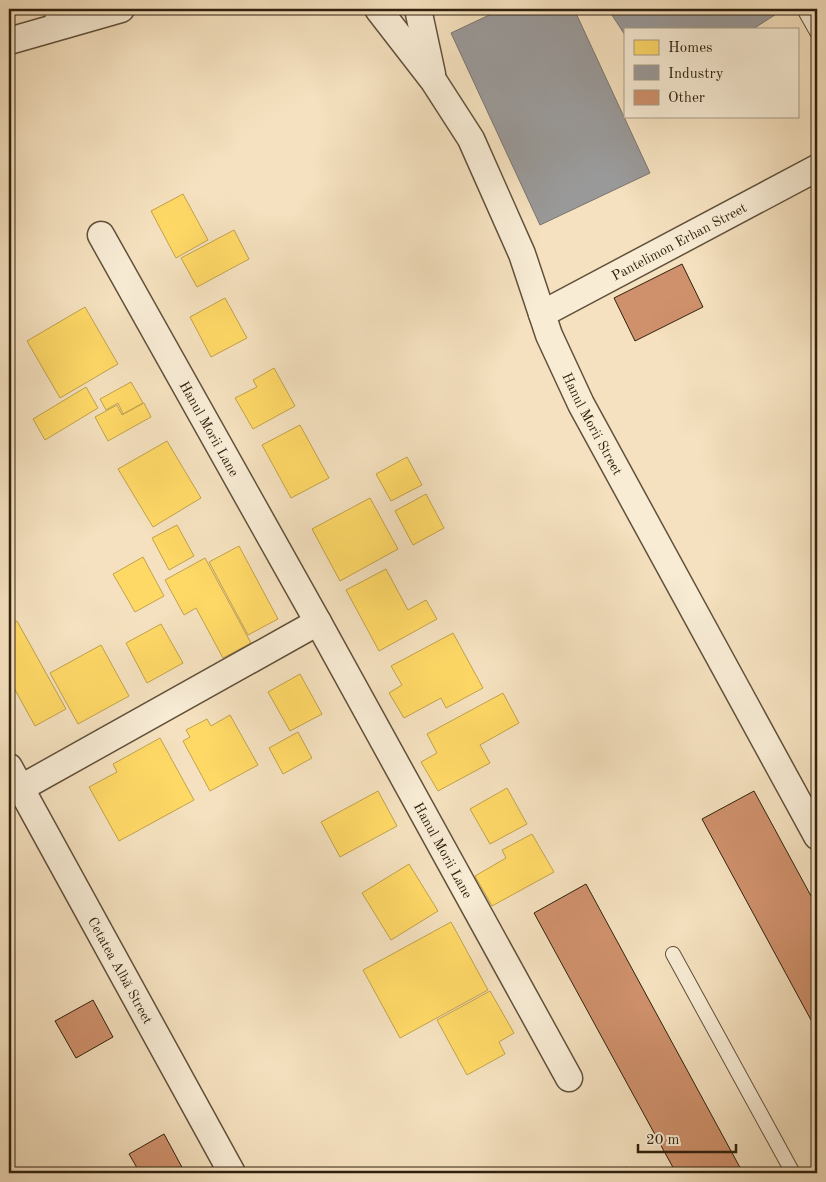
<svg xmlns="http://www.w3.org/2000/svg" width="826" height="1182" viewBox="0 0 826 1182" font-family="'Old Standard TT',serif">
<style>
.homes{fill:#ffd966;stroke:#c1a24b}
.industry{fill:#999;stroke:#7a756f}
.building{fill:#cf916c;stroke:#30210d}
.lines{fill:none;stroke-linecap:round;stroke-linejoin:round}
.service-casing{stroke:#61513a;stroke-width:16}
.minor-casing{stroke:#61513a;stroke-width:29}
.service{stroke:#f8ecd5;stroke-width:14}
.minor{stroke:#f8ecd5;stroke-width:26}
.labels{text-anchor:middle;stroke-width:5;stroke-linejoin:round;paint-order:stroke}
.street-label{font-size:14px;fill:#30210d;stroke:#f8ecd5}
</style>
<rect width="100%" height="100%" fill="#f5e1bf"/>
<filter id="stains"><feTurbulence type="fractalNoise" baseFrequency=".004" numOctaves="4"/><feColorMatrix values="0 0 0 0 .2 0 0 0 0 .09 0 0 0 0 .02 0 0 0 .5 -.17"/></filter>
<radialGradient id="worn" r=".72"><stop offset=".6" stop-color="#630" stop-opacity="0"/><stop offset="1" stop-color="#630" stop-opacity=".3"/></radialGradient>
<g class="homes">
<path d="M183 194 208 240 176 258 151 211Z"/>
<path d="M234 230 249 259 197 287 181 258Z"/>
<path d="M225 298 247 338 211 357 190 317Z"/>
<path d="M85 307 118 364 60 398 27 341Z"/>
<path d="M274 368 295 406 253 429 235 398 257 387 253 380Z"/>
<path d="M131 382 143 403 123 414 118 403 106 410 100 399Z"/>
<path d="M86 387 98 408 45 440 33 419Z"/>
<path d="M144 403 151 417 108 441 95 417 117 405 122 415Z"/>
<path d="M300 425 329 478 291 498 262 445Z"/>
<path d="M167 441 201 498 153 527 118 469Z"/>
<path d="M407 457 422 485 391 501 376 474Z"/>
<path d="M426 494 444 528 413 545 395 511Z"/>
<path d="M370 498 398 549 340 581 312 529Z"/>
<path d="M177 525 194 556 169 570 152 538Z"/>
<path d="M239 546 278 619 248 635 209 562Z"/>
<path d="M143 557 164 596 135 612 113 574Z"/>
<path d="M205 558 251 643 223 658 196 608 184 615 165 580Z"/>
<path d="M386 569 408 610 426 600 437 619 379 651 346 590Z"/>
<path d="M17 621 66 709 35 726 9 679V626Z"/>
<path d="M161 624 183 663 147 683 126 643Z"/>
<path d="M453 633 483 688 446 708 441 698 404 718 389 693 402 685 391 666Z"/>
<path d="M101 645 129 696 78 724 50 673Z"/>
<path d="M300 674 322 714 290 731 268 692Z"/>
<path d="M503 693 519 723 480 745 490 763 438 791 421 762 437 753 427 734Z"/>
<path d="M230 715 258 765 210 791 183 741 190 737 186 730 207 719 211 726Z"/>
<path d="M298 732 312 758 283 774 269 748Z"/>
<path d="M160 738 194 800 119 841 89 787 117 772 113 764Z"/>
<path d="M507 788 527 824 490 844 470 809Z"/>
<path d="M378 791 397 826 340 857 321 822Z"/>
<path d="M532 834 554 872 492 906 475 876 506 858 502 850Z"/>
<path d="M409 864 438 911 391 940 362 893Z"/>
<path d="M451 922 488 990 400 1038 363 970Z"/>
<path d="M490 991 514 1033 499 1042 505 1054 467 1075 437 1020Z"/>
</g>
<g class="industry">
<path d="M502 9H574L650 173 540 225 451 33Z"/>
<path d="M608 9H784L753 29H625V35Z"/>
</g>
<g class="building">
<path d="M682 264 703 307 635 341 614 298Z"/>
<path d="M754 791 817 907V1031L702 819Z"/>
<path d="M586 884 743 1173H676L534 913Z"/>
<path d="M93 1000 113 1037 76 1058 55 1021Z"/>
<path d="M164 1134 184 1171 180 1173H140L129 1154Z"/>
<path d="M627 1167 630 1173H615Z"/>
</g>
<g class="lines">
<g class="service-casing">
<g id="service">
<path d="M51 9 56 28"/>
<path d="M804 9 817 32"/>
<path d="M673 954 793 1173"/>
</g>
</g>
<g class="minor-casing">
<g id="minor">
<path id="s1" d="M378 9 433 80 471 139 522 254 549 335 581 404 817 836"/>
<path d="M418 9 432 74"/>
<path d="M9 41 121 9"/>
<path id="s2" d="M101 235 318 622 569 1078"/>
<path id="s3" d="M542 314 817 168"/>
<path id="s4" d="M9 767 232 1173"/>
<path d="M21 788 318 622"/>
</g>
</g>
<use href="#service" class="service"/>
<use href="#minor" class="minor"/>
</g>
<g class="labels">
<g class="street-label">
<text dy="5" stroke="none"><textPath href="#s3" startOffset="155">Pantelimon Erhan Street</textPath></text>
<text dy="5" stroke="none"><textPath href="#s1" startOffset="470">Hanul Morii Street</textPath></text>
<text dy="5" stroke="none"><textPath href="#s2" startOffset="222">Hanul Morii Lane</textPath></text>
<text dy="5" stroke="none"><textPath href="#s2" startOffset="704">Hanul Morii Lane</textPath></text>
<text dy="5" stroke="none"><textPath href="#s4" startOffset="232">Cetatea Albă Street</textPath></text>
</g>
</g>
<rect width="826" height="1182" fill="none" stroke="#f5e1bf" stroke-width="30"/>
<rect x="10" y="10" width="806" height="1162" fill="none" stroke="#30210d" stroke-width="2.5"/>
<rect x="15" y="15" width="796" height="1152" fill="none" stroke="#30210d"/>
<rect x="624" y="28" width="175" height="90" fill="#f8ecd5" stroke="#a89b85"/>
<rect x="634" y="40" width="25" height="15" fill="#ffd966" stroke="#a89b85"/>
<text x="668" y="52" font-size="15" fill="#30210d">Homes</text>
<rect x="634" y="65" width="25" height="15" fill="#999999" stroke="#a89b85"/>
<text x="668" y="78" font-size="15" fill="#30210d">Industry</text>
<rect x="634" y="90" width="25" height="15" fill="#cf916c" stroke="#a89b85"/>
<text x="668" y="102" font-size="15" fill="#30210d">Other</text>
<path d="M638 1144v8h98v-8" fill="none" stroke="#30210d" stroke-width="2.5"/>
<text x="646" y="1144" font-size="15" fill="#30210d" stroke="#f8ecd5" stroke-width="4" paint-order="stroke">20 m</text>
<rect width="100%" height="100%" filter="url(#stains)"/>
<rect width="100%" height="100%" fill="url(#worn)"/>
</svg>
